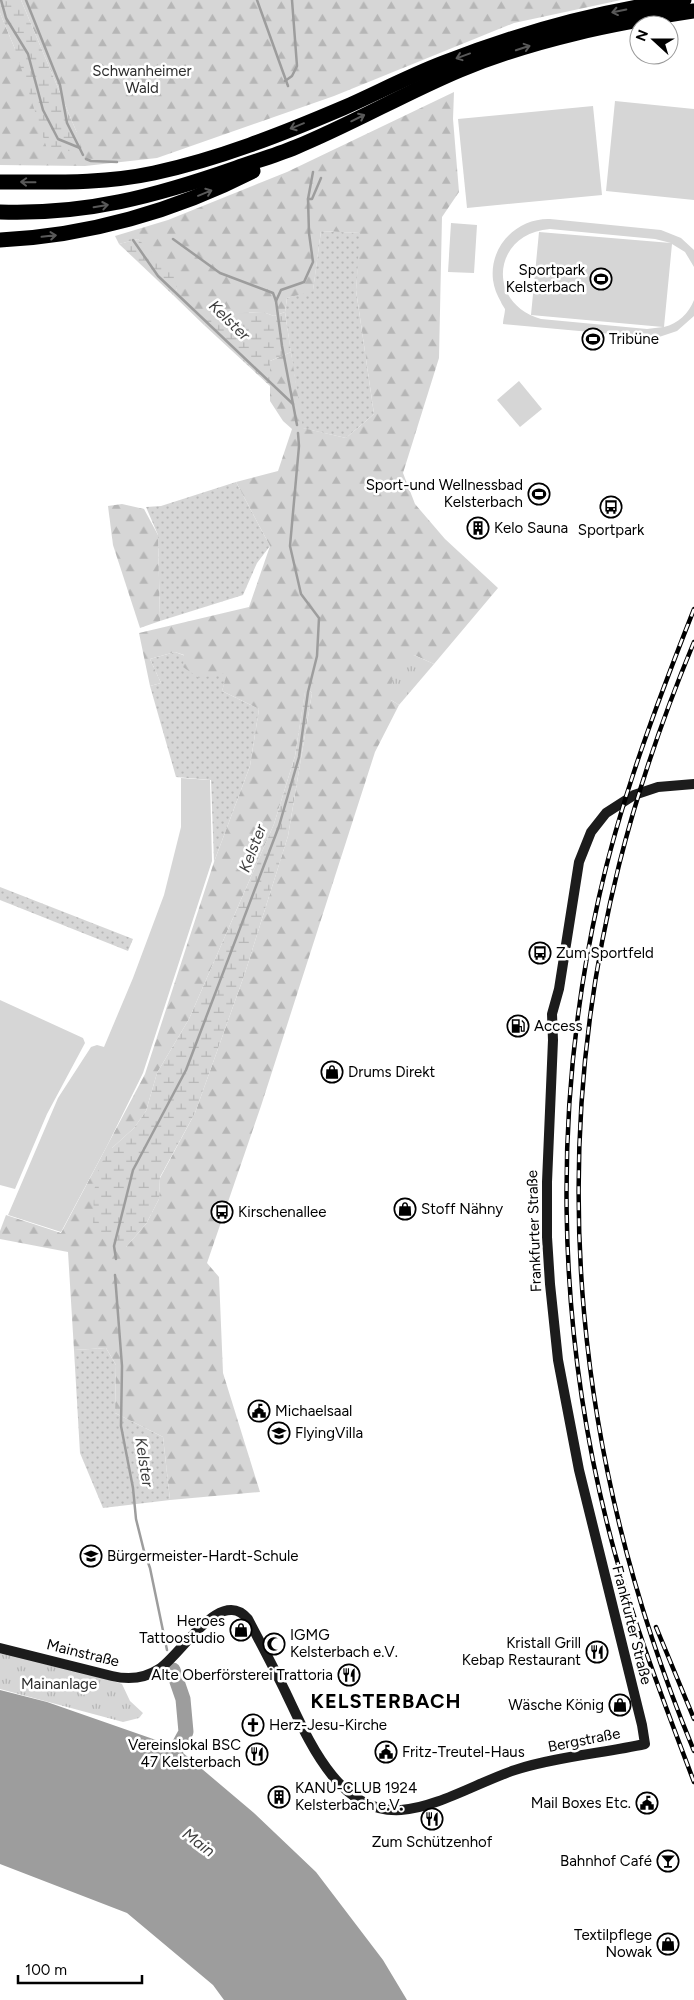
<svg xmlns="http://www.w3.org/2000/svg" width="694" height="2000" viewBox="0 0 694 2000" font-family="Figtree,sans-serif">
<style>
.grass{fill:url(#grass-dots)}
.forest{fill:url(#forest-firs);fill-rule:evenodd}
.wetland{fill:url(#wetland-marsh)}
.park{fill:url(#park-tufts)}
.garden{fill:#d6d6d6;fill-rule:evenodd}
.water{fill:#9d9d9d}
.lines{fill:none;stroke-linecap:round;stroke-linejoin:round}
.stream{stroke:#9d9d9d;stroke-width:2.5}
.river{stroke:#9d9d9d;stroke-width:15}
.secondary{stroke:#1c1c1c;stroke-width:10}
.highway{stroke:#000;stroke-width:15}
.rail-casing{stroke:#000;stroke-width:4.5}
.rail{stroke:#fff;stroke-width:2.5;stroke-dasharray:8;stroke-linecap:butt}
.oneway{stroke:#595959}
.labels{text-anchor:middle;stroke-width:5;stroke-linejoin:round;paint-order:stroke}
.park-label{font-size:15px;fill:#2d2d2d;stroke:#fff}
.poi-label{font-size:15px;fill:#000;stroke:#fff;text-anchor:start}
.street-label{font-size:15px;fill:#000;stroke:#fff}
.water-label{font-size:16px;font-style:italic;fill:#3e3e3e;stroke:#fff}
.district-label{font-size:20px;font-weight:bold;letter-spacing:1px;fill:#000;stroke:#fff}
</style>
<defs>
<pattern id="grass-dots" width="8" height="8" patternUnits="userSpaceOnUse" patternTransform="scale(1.25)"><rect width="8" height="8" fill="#d6d6d6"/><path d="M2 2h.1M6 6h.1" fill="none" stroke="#b6b6b6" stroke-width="1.8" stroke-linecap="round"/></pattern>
<pattern id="forest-firs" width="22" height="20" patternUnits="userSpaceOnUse" patternTransform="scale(1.25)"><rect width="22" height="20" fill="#d6d6d6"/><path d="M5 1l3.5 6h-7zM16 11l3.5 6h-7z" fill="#b6b6b6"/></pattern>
<pattern id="wetland-marsh" width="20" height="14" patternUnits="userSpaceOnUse" patternTransform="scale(1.25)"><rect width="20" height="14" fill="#d6d6d6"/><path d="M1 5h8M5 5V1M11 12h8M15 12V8" fill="none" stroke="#b6b6b6"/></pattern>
<pattern id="park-tufts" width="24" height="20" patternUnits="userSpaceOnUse" patternTransform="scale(1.25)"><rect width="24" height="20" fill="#d6d6d6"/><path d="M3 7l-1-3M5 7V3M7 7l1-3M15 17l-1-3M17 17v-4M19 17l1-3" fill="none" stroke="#b6b6b6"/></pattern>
</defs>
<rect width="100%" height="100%" fill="#fff"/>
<g class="grass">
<path d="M321 231 361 233 356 290 374 414 346 438 302 428 285 312 287 298 313 290Z"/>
<path d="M236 482 270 546 257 563 243 595 160 621 158 535 146 507 161 506Z"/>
<path d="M175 652 228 672 222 691 259 709 250 766 214 862 211 780 176 777 150 686 161 683 150 659Z"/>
<path d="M0 887 133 939 128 951 0 900Z"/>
<path d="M106 1348 116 1365 115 1413 163 1437 170 1500 103 1508 80 1453 74 1350Z"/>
</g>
<g class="forest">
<path d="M21 0H621L514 23 334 96 157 158 85 166 0 165V13L15 49 77 133Z"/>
<path d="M454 92 453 119 459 192 442 217 439 358 403 473 415 504 445 539 498 588 434 664 414 655 391 700 399 705 375 752 261 1106 207 1263 219 1277 223 1373 260 1492 170 1500 163 1437 115 1413 116 1365 106 1348 74 1350 68 1252 0 1239V1231L6 1215 61 1233 145 1074 214 862 250 766 259 709 222 691 227 673 199 678 183 667 184 655 175 652 150 659 161 683 150 686 139 633 249 607 270 546 236 482 278 471 292 429 283 421 270 401V361L291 352 303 428 346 438 374 414 356 290 360 233 321 231 313 291 287 298 285 312 274 316 263 312 211 314 204 325 173 295 177 289 138 239 119 244 115 236 168 220 287 172ZM308 689 312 693 288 836 245 973 195 1113 160 1178 159 1199 146 1224 126 1247 112 1148 134 1128 146 1111 157 1073 189 1019 274 824 295 756 305 692Z"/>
<path d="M122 504 144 509 158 535 160 621 140 628 113 545 108 506Z"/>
</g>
<g class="wetland">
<path d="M0 0H21L77 133 82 149 79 152 47 149 15 49 0 13Z"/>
<path d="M138 239 174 274 177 289 173 295 119 244Z"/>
<path d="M263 312 274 316 285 312 291 352 270 361V386L204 325 210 314Z"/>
<path d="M308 689 312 693 288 836 245 973 195 1113 160 1177 159 1199 146 1224 126 1247 107 1243 93 1228 94 1191 100 1165 112 1148 134 1128 146 1111 157 1073 189 1019 274 824 295 756 305 691Z"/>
</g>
<g class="park">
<path d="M414 655 434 664 399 705 391 700 389 697 394 672 401 659Z"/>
<path d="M0 1649 79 1669 122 1684 130 1701 143 1713 139 1718 123 1722 0 1689Z"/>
</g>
<g class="garden">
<path d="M615 101 694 109V200L606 191Z"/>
<path d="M593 106 602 195 467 208 458 119Z"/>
<path d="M550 219 661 230 681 238 694 250V267L685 252 672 244 664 327C678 324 689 313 694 300V316L677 331 656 338 503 324C503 320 505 313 505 309 504 307 501 303 501 302 497 295 494 288 493 280 489 246 517 218 550 219ZM550 229 655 239 671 243 539 232 531 315 663 327 647 329 541 319C485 303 493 233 550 229Z"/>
<path d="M451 223 477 225 474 273 448 272Z"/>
<path d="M519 381 542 409 520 427 497 400Z"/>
<path d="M181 778 210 780 212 861 143 1073 108 1144 61 1232 8 1215 58 1098 91 1047 97 1045 104 1047 133 978 164 895 181 827Z"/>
<path d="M0 1000 83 1038 85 1043 47 1114 15 1189 0 1185Z"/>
</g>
<path class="water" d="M0 1690 47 1702 176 1747 254 1813 316 1872 383 1960 407 2000H224L213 1985 127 1913 0 1864Z"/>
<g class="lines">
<g class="stream">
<path d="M1 0 6 18 28 54 43 110 58 139 80 148"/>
<path d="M26 0 60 85 67 123 83 155"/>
<path d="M257 0 288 86"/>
<path d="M285 81 292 76 297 66 292 0"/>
<path d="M86 159 91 161 117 162"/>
<path d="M308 199H312L321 178"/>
<path d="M173 239 220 273 273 293 276 301"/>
<path d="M133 240 158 276 293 404"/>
<path d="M297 425 282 346 276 301 281 290 304 282 313 262 309 233 308 199 313 172"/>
<path d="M116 1259 114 1246 133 1170 186 1070 279 826 299 757 308 692 317 656 319 618 301 594 290 546 299 446 298 433"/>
<path d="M115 1275 122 1366 121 1426 133 1488 136 1519 144 1551 150 1568 167 1650"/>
</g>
<path class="river" d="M168 1765 186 1732 183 1699 173 1670"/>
<path class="secondary" d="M0 1648 112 1676C129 1680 144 1679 159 1669 182 1654 220 1586 248 1619 261 1644 274 1668 286 1693 308 1739 338 1814 401 1810 436 1808 481 1781 515 1770 554 1757 604 1753 645 1744L642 1725 579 1470 558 1360 550 1284 547 1237V1182L553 1040 552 1014 559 989 579 862 591 832 606 813 634 795 658 787 694 784"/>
<g class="highway">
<path d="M0 182C52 182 103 184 154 173 219 159 282 134 343 108 377 93 409 76 443 63 520 33 602 10 684 0"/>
<path d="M0 212C86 215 156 196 236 168 256 161 277 155 296 147 352 124 405 93 460 70 535 39 615 23 694 11"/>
<path d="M0 240C87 236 175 211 253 171"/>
</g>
<g class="rail-casing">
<g id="rail">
<path d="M694 609C657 703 621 798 599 897 553 1102 556 1319 607 1523 629 1612 662 1697 694 1782"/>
<path d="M694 642C664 714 638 789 619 865 544 1165 576 1466 694 1751"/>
<path d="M656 1627 694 1719"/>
</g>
</g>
<use href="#rail" class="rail"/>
</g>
<defs><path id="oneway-shaft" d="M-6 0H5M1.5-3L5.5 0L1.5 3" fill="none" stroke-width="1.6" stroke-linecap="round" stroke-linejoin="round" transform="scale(1.25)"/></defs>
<g class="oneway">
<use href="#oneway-shaft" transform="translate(619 11) rotate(168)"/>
<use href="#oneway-shaft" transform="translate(523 48) rotate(-18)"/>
<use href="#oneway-shaft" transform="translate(463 56) rotate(160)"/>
<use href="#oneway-shaft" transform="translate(358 118) rotate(-26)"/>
<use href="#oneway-shaft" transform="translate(297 126) rotate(158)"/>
<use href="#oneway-shaft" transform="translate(28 182) rotate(-179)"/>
<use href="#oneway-shaft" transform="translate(205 193) rotate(-22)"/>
<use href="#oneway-shaft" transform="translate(101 206) rotate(-9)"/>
<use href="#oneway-shaft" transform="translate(49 236) rotate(-6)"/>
</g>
<defs>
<g id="stadium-ring" transform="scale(1.125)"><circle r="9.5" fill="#fff" stroke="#000" stroke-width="1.5"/><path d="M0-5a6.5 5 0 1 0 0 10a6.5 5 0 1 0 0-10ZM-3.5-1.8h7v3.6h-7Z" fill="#000"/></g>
<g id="bus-ring" transform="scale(1.125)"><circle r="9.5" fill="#fff" stroke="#000" stroke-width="1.5"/><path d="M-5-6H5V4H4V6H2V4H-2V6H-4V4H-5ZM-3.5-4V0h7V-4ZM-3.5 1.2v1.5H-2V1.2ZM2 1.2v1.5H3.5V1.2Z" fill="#000"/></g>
<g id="building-ring" transform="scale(1.125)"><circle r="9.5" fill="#fff" stroke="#000" stroke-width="1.5"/><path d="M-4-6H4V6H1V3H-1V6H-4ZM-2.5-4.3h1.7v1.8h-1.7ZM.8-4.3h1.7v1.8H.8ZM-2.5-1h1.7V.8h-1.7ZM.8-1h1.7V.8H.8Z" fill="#000"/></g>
<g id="fuel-ring" transform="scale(1.125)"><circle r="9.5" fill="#fff" stroke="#000" stroke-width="1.5"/><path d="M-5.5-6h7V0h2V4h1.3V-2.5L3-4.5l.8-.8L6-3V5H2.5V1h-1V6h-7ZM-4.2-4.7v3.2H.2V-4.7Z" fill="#000"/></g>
<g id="shop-ring" transform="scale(1.125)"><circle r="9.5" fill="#fff" stroke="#000" stroke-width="1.5"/><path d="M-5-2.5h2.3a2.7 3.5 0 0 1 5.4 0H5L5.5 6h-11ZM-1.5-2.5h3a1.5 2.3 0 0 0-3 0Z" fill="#000"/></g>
<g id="civic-ring" transform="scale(1.125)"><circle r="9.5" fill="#fff" stroke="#000" stroke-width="1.5"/><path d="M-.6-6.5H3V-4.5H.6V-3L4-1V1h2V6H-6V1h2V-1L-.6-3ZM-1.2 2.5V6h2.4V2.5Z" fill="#000"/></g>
<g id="school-ring" transform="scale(1.125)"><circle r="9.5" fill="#fff" stroke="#000" stroke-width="1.5"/><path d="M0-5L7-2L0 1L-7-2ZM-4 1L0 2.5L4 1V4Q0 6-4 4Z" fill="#000"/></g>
<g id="mosque-ring" transform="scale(1.125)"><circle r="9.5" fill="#fff" stroke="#000" stroke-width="1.5"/><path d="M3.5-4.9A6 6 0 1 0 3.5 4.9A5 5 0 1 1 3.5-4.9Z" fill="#000"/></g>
<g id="restaurant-ring" transform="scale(1.125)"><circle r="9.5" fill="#fff" stroke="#000" stroke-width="1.5"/><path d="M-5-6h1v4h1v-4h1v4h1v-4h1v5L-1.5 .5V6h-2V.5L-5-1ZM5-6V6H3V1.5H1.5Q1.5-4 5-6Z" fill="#000"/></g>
<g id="church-ring" transform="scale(1.125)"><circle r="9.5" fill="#fff" stroke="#000" stroke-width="1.5"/><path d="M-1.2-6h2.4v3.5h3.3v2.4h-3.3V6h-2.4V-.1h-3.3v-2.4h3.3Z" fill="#000"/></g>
<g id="bar-ring" transform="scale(1.125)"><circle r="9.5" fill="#fff" stroke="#000" stroke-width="1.5"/><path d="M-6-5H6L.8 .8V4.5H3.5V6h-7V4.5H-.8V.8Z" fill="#000"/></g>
</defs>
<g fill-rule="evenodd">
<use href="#stadium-ring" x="601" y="279"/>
<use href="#stadium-ring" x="593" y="339"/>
<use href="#stadium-ring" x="539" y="494"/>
<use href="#bus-ring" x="611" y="507"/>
<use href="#building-ring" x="478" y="528"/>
<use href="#bus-ring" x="540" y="953"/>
<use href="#fuel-ring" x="518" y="1026"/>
<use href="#shop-ring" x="332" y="1072"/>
<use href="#shop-ring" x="405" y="1209"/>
<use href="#bus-ring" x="222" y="1212"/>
<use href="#civic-ring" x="259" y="1411"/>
<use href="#school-ring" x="279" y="1433"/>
<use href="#school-ring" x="91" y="1556"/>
<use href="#shop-ring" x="241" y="1630"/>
<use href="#mosque-ring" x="274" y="1644"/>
<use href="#restaurant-ring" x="597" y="1652"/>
<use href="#restaurant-ring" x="349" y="1675"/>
<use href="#shop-ring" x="620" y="1705"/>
<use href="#church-ring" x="253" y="1725"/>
<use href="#civic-ring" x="386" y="1752"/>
<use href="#restaurant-ring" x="257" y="1754"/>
<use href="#building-ring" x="279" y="1797"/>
<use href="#civic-ring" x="647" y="1803"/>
<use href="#restaurant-ring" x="432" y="1819"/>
<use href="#bar-ring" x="668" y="1861"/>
<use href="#shop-ring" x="668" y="1944"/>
</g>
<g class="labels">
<g class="park-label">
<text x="142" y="76">Schwanheimer<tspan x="142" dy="17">Wald</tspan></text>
<text x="59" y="1689">Mainanlage</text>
</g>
<g class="poi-label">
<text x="585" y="275" text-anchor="end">Sportpark<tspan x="585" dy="17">Kelsterbach</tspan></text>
<text x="609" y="344">Tribüne</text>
<text x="523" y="490" text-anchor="end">Sport-und Wellnessbad<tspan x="523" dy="17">Kelsterbach</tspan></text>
<text x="494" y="533">Kelo Sauna</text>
<text x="611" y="535" text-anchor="middle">Sportpark</text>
<text x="556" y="958">Zum Sportfeld</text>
<text x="534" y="1031">Access</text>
<text x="348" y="1077">Drums Direkt</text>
<text x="421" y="1214">Stoff Nähny</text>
<text x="238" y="1217">Kirschenallee</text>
<text x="275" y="1416">Michaelsaal</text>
<text x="295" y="1438">FlyingVilla</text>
<text x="107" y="1561">Bürgermeister-Hardt-Schule</text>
<text x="225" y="1626" text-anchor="end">Heroes<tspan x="225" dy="17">Tattoostudio</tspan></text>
<text x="290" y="1640">IGMG<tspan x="290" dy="17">Kelsterbach e.V.</tspan></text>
<text x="581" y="1648" text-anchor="end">Kristall Grill<tspan x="581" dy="17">Kebap Restaurant</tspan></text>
<text x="333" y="1680" text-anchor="end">Alte Oberförsterei Trattoria</text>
<text x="604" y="1710" text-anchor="end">Wäsche König</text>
<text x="269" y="1730">Herz-Jesu-Kirche</text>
<text x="241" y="1750" text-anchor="end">Vereinslokal BSC<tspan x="241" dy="17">47 Kelsterbach</tspan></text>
<text x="402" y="1757">Fritz-Treutel-Haus</text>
<text x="295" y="1793">KANU-CLUB 1924<tspan x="295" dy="17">Kelsterbach e.V.</tspan></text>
<text x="631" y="1808" text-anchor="end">Mail Boxes Etc.</text>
<text x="432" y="1847" text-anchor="middle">Zum Schützenhof</text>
<text x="652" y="1866" text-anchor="end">Bahnhof Café</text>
<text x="652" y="1940" text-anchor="end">Textilpflege<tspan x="652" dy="17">Nowak</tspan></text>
</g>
<g class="street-label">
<text transform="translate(534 1231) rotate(-92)" y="5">Frankfurter Straße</text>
<text transform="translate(632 1625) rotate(76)" y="5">Frankfurter Straße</text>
<text transform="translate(83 1653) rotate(14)" y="5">Mainstraße</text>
<text transform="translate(584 1740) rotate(-11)" y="5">Bergstraße</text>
</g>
<g class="water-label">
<text transform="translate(230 320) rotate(44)" y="6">Kelster</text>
<text transform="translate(252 848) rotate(-69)" y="6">Kelster</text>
<text transform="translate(145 1462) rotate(81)" y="6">Kelster</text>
<text transform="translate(199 1842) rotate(37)" y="6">Main</text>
</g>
<g class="district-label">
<text x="386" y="1708">KELSTERBACH</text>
</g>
</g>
<g transform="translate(654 40) rotate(291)"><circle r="24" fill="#ffffff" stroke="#999999"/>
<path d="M0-4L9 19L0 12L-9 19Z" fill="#000000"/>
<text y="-8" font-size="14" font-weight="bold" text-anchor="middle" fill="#000000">N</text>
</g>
<path d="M18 1975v8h124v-8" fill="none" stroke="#000000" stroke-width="2.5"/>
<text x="25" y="1975" font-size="15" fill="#000000" stroke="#ffffff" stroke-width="4" paint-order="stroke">100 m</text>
</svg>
